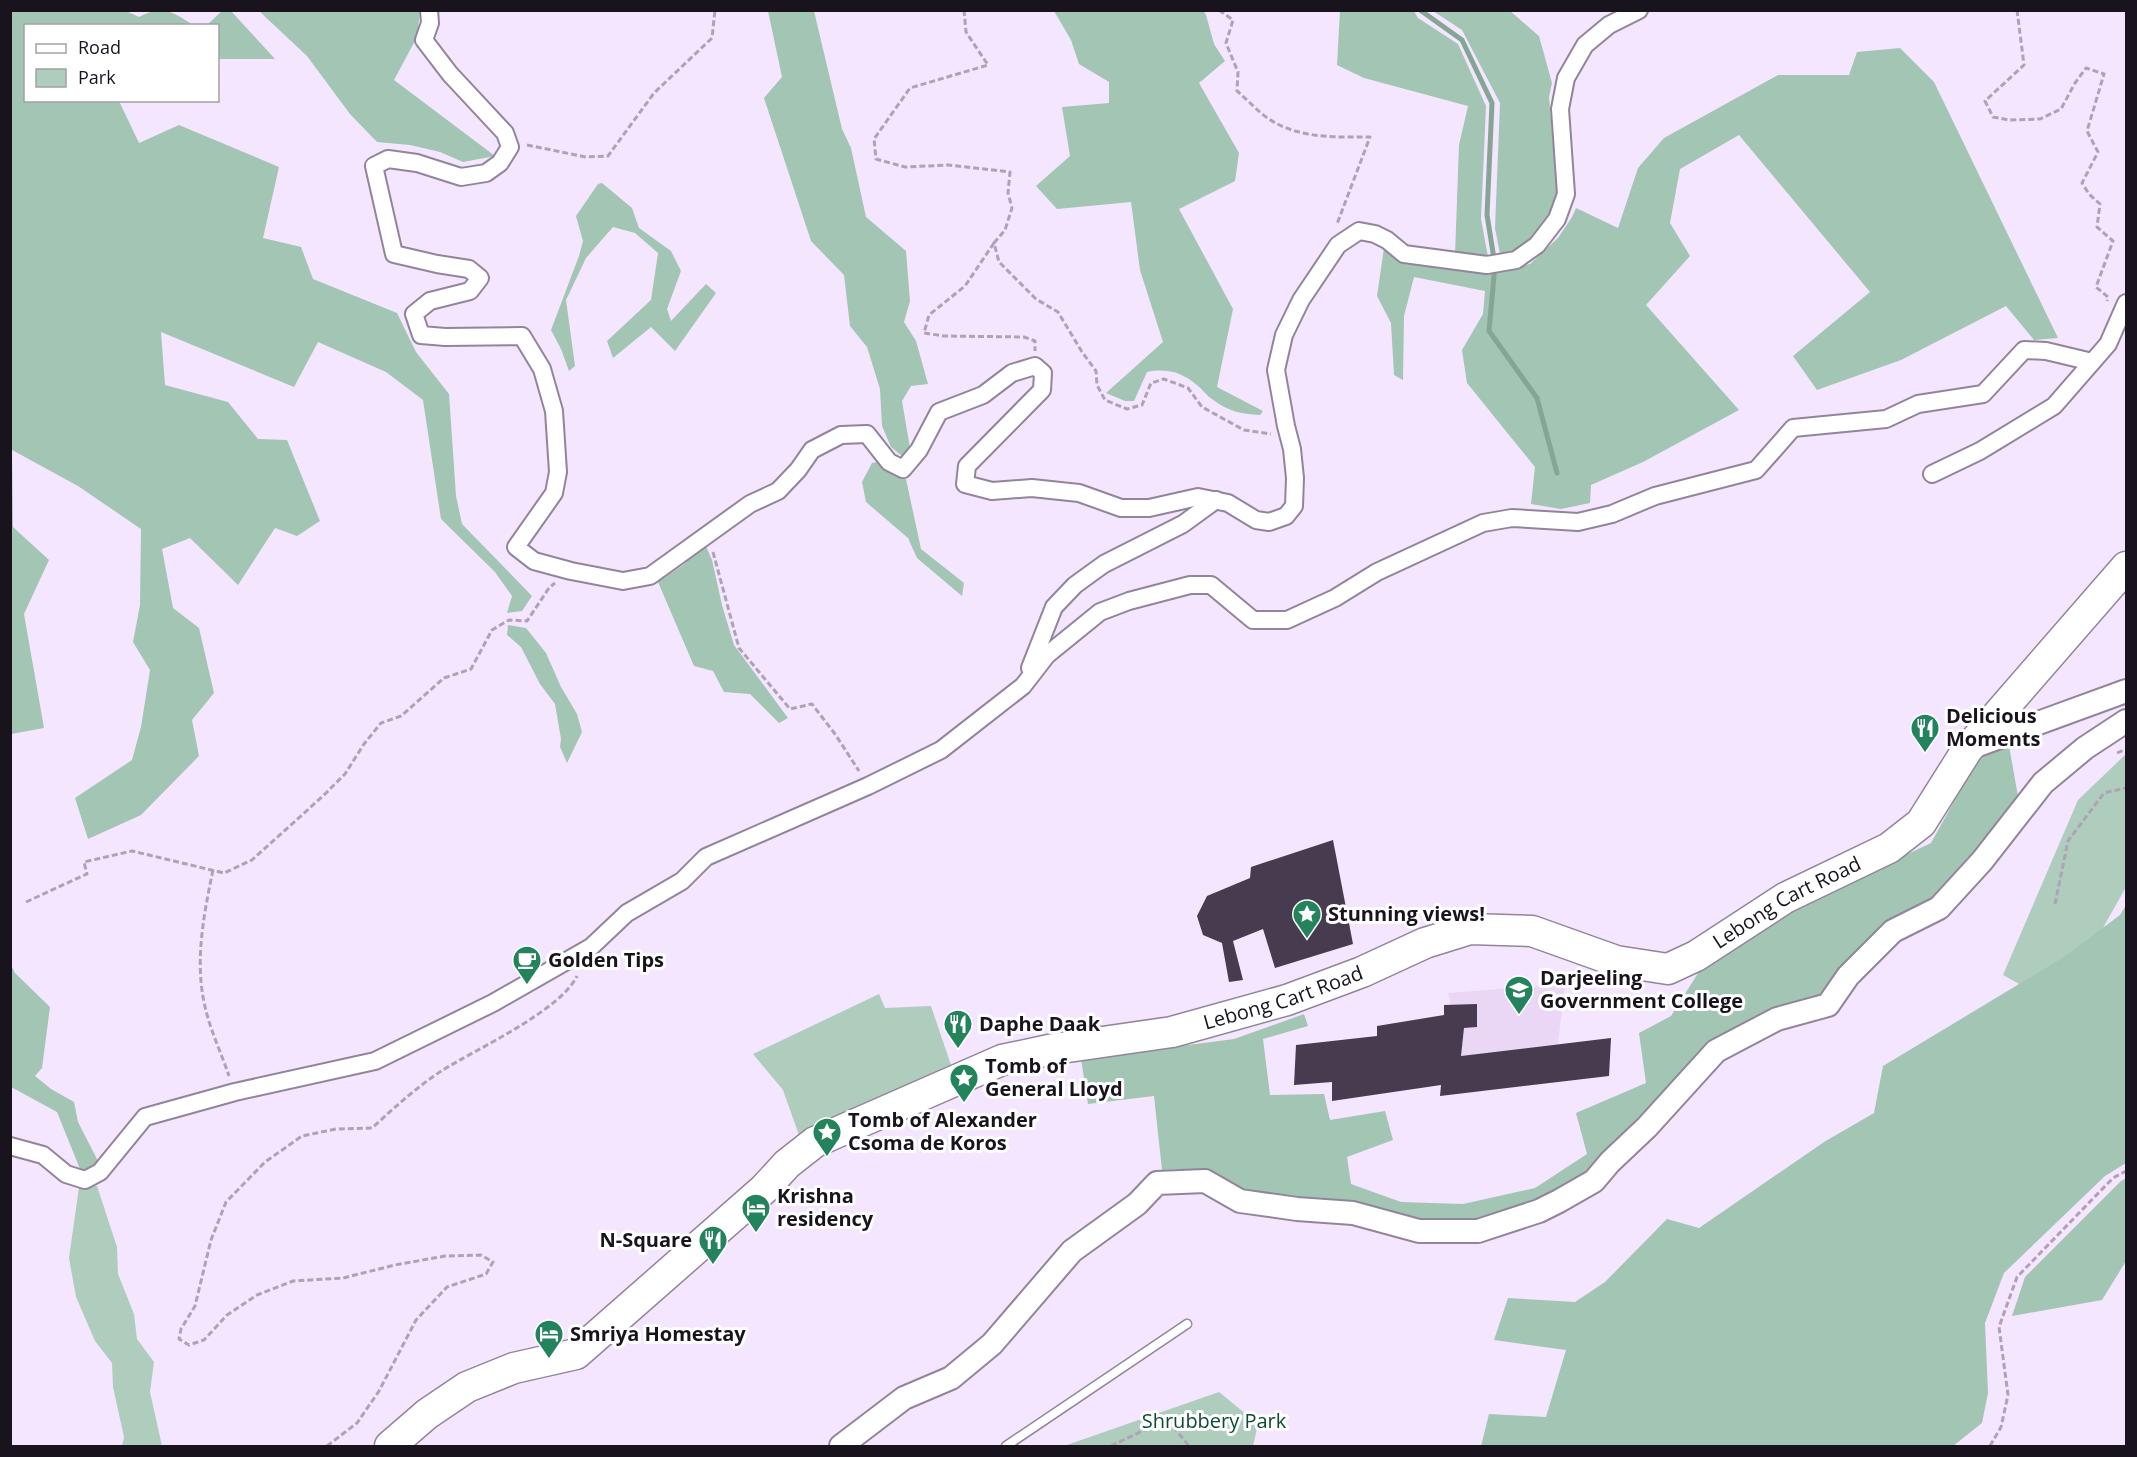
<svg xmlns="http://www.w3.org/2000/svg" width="2137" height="1457" viewBox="0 0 2137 1457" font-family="'Open Sans',sans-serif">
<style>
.built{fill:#e9d7f5}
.green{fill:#afcdbd}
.forest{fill:#a3c5b3}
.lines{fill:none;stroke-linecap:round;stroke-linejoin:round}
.stream{stroke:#85a694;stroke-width:5}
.building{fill:#473b4f}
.lane-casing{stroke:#92859b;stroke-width:11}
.street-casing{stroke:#92859b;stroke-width:20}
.secondary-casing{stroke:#92859b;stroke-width:26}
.highway-casing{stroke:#92859b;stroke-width:33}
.path{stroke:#aea3b6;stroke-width:3;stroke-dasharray:6 3;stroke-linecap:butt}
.lane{stroke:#fff;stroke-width:8}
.street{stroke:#fff;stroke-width:16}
.secondary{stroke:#fff;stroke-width:22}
.highway{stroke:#fff;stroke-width:30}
.labels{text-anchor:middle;stroke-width:6;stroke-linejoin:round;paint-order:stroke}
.poi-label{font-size:20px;font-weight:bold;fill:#18131c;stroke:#fff;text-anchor:start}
.street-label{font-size:20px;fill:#18131c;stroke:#fff}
.park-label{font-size:20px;fill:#0d4b33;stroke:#fff}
</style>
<rect width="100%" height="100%" fill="#f4e6fe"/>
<path class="built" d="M1565 984 1558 1044 1461 1056 1464 1028 1477 1027V1004L1451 1005 1448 993Z"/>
<g class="green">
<path d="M2126 754V887L2059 1006 2003 975 2078 800Z"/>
<path d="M879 994 885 1008 931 1006 953 1071 800 1138 783 1090 753 1054Z"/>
<path d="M97 1186 117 1247 118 1274 134 1314 137 1339 154 1362 150 1392 162 1446H122L124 1437 113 1387 112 1363 95 1341 76 1297 69 1258 79 1187Z"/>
<path d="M1219 1392 1258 1424 1253 1446H1064Z"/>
</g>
<g class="forest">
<path d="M223 10 231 11 275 59H218V26L207 25Z"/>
<path d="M126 11 139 17C163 4 173 12 193 25L26 26V100L119 101 139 143 179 125 279 167 263 238 301 247 313 279 397 313 416 352 449 394 456 496 462 524 532 596 522 611 507 613 512 596 495 572 441 519 423 400 386 372 318 342 294 387 161 332 165 385 228 402 258 439 287 440 320 521 297 536 275 528 238 585 190 538 162 549 173 608 199 628 214 693 192 720 199 756 141 815 88 839 75 798 132 760 141 727 150 670 133 642 140 605 141 529 78 486 12 450 13 527 49 560 24 614 44 728 11 734 10 11Z"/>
<path d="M259 11H420L417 37 394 80 495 156 463 162 440 152 410 145 377 142 350 114 307 56Z"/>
<path d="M768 11H814L842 129 851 148 866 217 906 251 910 301 904 322 916 341 928 384 911 386 902 401 910 448 902 456 891 447 882 426 880 389 867 347 850 326 844 275 811 241 764 98 782 77Z"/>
<path d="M1054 11 1203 10 1206 15 1214 44 1225 61 1199 83 1239 153 1235 181 1179 209 1233 309 1217 387 1263 411 1260 415C1241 414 1227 411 1212 399 1207 396 1203 390 1198 386 1182 372 1167 368 1147 372L1134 401H1125L1106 393 1163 342 1140 270 1131 202 1057 209 1036 186 1070 156 1062 107 1109 103V82L1079 64 1071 40Z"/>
<path d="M1340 11H1414L1418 18 1458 44 1486 106 1481 219 1488 257 1455 255 1459 145 1468 106 1364 78 1337 65Z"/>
<path d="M1433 11H1510L1539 36 1552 83 1549 97 1557 193 1553 210 1542 228 1523 248 1509 254H1500L1495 228 1500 103 1462 30Z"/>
<path d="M1900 48 1934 82 2058 338 2034 340 2006 306 1901 360 1817 390 1793 356 1870 292 1739 135 1680 169 1670 223 1690 256 1646 305 1739 410 1643 462 1591 485 1590 503 1561 509 1531 504 1535 467 1467 383 1462 350 1483 314 1485 291 1414 277 1404 316 1403 380 1394 375 1391 323 1377 296 1384 248 1403 264 1489 273 1530 264 1558 238 1572 217 1576 208 1618 228 1638 168 1664 138 1778 75H1849L1857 52Z"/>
<path d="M602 183 632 208 639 228 671 251 681 271 667 309 671 321 706 284 716 293 675 351 651 327 613 358 607 341 651 300 658 253 635 233 613 227 586 258 566 300 575 366 569 371 561 349 551 330 579 256 583 241 576 216 598 184Z"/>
<path d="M884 461 906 479 921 549 964 583 962 596 917 558 908 538 866 502 862 482 872 463Z"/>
<path d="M705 544 712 560 722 605 734 645 788 718 779 723 750 694 724 692 713 671 694 666 658 582 683 565Z"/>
<path d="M508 625 526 628 546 653 561 687 577 714 582 732 567 763 560 747 561 739 555 704 540 684 521 647 507 635Z"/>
<path d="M2005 723 2019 802 1932 906 1823 999 1767 1018 1592 1176 1530 1207 1474 1224H1418L1241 1193 1213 1174 1184 1169 1162 1170 1154 1096 1088 1104 1081 1059 1234 1039 1304 1014 1308 1026 1263 1039 1270 1095 1324 1094 1330 1120 1385 1111 1393 1140 1347 1157 1351 1184 1401 1202 1463 1204 1535 1188 1587 1154 1576 1113 1646 1083 1639 1033 1671 1016 1700 970 1784 912 1931 843 1972 769Z"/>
<path d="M2126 905V1163L2105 1176 2004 1273 1985 1323 1988 1393 1982 1423 1953 1446H1481L1489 1414 1546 1417 1566 1350 1494 1340 1508 1298 1575 1302 1605 1282 1667 1219 1699 1228 1824 1142 1874 1113 1883 1066 2064 957 2120 915Z"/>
<path d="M10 963 15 973 50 1007 42 1068 35 1076 51 1089 74 1102 78 1122 99 1163 93 1171 80 1169 57 1112 11 1087Z"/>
<path d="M2126 1178V1261L2102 1300 2012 1316 2025 1277 2121 1181Z"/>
</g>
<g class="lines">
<path class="stream" d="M1420 10 1462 40 1492 103 1487 215 1495 265 1489 331 1537 398 1557 473"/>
</g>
<g class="building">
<path d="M1333 840 1353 944 1275 968 1263 929 1233 941 1243 980 1229 982 1222 943 1203 935 1197 916 1207 896 1250 878 1251 867Z"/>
<path d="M1477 1004V1027L1464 1028 1461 1056 1611 1038 1609 1076 1440 1096 1441 1085 1332 1101V1082L1294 1085 1296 1045 1377 1036V1026L1444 1015V1005Z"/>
</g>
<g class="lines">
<g class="lane-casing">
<path id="lane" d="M1006 1446 1187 1324"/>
</g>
<g class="street-casing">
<g id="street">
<path d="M429 10 430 23 424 40 450 74 505 133 510 147 500 163 486 173 461 177 417 163 388 159 374 166 394 254 437 264 469 269 480 278 470 291 430 301 414 314 421 335 445 337 522 336 542 369 554 411 558 472 554 493 516 547 534 561 571 571 623 581 650 576 750 504 778 491 798 470 812 450 841 435 867 434 889 462 903 469 919 450 939 412 983 395 1012 373 1035 366 1043 373 1042 390 967 466 965 484 992 491 1032 488 1079 493 1121 508H1149L1198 497 1228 503 1256 520 1269 522 1286 516 1294 506 1295 478 1292 449 1286 426 1276 370 1284 335 1301 300 1338 245 1359 231 1375 234 1387 240 1404 254 1487 265 1516 260 1537 245 1557 219 1566 194 1560 109 1566 78 1585 45 1609 25 1639 10"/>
<path d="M1932 474 1980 451 2054 406 2108 344 2126 303"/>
<path d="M1030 668 1054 607 1075 585 1104 564 1183 524 1216 500"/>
<path d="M10 1146 43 1155 66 1174 85 1180 100 1172 145 1117 235 1092 375 1061 493 1003 591 947 627 913 682 881 706 857 868 786 941 750 1023 686 1047 655 1100 612 1129 601 1190 585H1211L1253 620H1287L1335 598 1377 572 1483 523 1512 518 1578 522 1612 514 1655 496 1756 470 1793 428 1886 419 1918 404 1983 394 2024 350 2046 351 2092 362"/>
</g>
</g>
<g class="secondary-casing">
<g id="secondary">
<path d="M1967 749 2126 691"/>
<path d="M841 1446 904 1398 951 1378 992 1344 1072 1251 1137 1204 1157 1183 1205 1181 1240 1201 1297 1209 1353 1213 1419 1231H1478L1539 1211 1559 1201 1594 1181 1610 1162 1647 1127 1716 1051 1777 1019 1828 1005 1848 976 1893 931 1939 908 1982 861 2043 783 2085 748 2126 721"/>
</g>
</g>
<g class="highway-casing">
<g id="highway">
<path id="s1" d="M390 1446 427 1414 467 1387 514 1368 576 1354 764 1189 787 1164 815 1142 1002 1060 1054 1049 1172 1032 1287 1000 1362 972 1425 943 1470 929 1532 931 1616 961 1668 969 1696 956 1785 898 1889 848 1921 823 1967 750 2126 567"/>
</g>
</g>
<g class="path">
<path d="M964 10 966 32 988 65 910 88 874 139 876 159 905 167 948 165 1010 172 1008 193 1012 208 1005 230 994 243 999 262 1036 299 1058 312 1082 352 1096 371 1097 385 1105 400 1127 409 1142 405 1151 383 1164 379 1188 388 1202 407 1244 430 1271 434"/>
<path d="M1219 10 1233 20 1226 43 1238 72 1237 91C1248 100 1258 112 1269 119 1299 139 1336 137 1370 137L1337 224"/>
<path d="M2017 10 2024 65 1985 101 1993 117 2009 120 2040 119 2061 109 2075 83 2086 68 2104 74 2087 131 2098 152 2082 183 2089 194 2100 204 2097 227 2113 241 2096 287 2108 297 2107 301"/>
<path d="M527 145 586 157 608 156 654 93 712 38 715 10"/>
<path d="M994 243 965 286 929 315 924 333 944 336 1024 337 1035 341V351"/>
<path d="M713 552 739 648 790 709 812 704 835 734 859 771"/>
<path d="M2117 753 2126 749"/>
<path d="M213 870C204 913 195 959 204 1002 209 1028 221 1052 229 1076"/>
<path d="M26 902 87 874 84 862 132 851 224 873 252 860 323 796 345 774 364 744 381 723 401 716 444 678 471 669 492 630 509 620 527 621 549 588 555 583"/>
<path d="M2055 904 2068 841 2104 793 2126 788"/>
<path d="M327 1446 357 1423 379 1391 416 1320 447 1287 486 1274 493 1262 481 1255 445 1256 395 1265 343 1278 293 1281 257 1295 227 1315 204 1340 189 1345 179 1339 181 1329 195 1306 211 1240 226 1202 265 1162 302 1136 336 1129 372 1128C395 1107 418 1086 443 1070 478 1048 560 1011 577 976"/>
<path d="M1111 1446 1167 1419 1189 1446"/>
<path d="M1990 1446 2001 1427 2008 1395 1999 1327 2017 1277 2113 1178 2126 1171"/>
</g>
<use href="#lane" class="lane"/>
<use href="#street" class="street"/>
<use href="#secondary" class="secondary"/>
<use href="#highway" class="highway"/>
</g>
<defs>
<g id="restaurant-pin" transform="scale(1.5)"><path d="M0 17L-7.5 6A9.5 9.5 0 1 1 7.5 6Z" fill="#22835c" stroke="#fff"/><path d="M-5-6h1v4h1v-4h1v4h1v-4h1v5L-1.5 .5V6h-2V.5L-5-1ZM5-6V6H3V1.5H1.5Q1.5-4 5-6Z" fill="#fff"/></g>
<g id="sight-pin" transform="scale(1.5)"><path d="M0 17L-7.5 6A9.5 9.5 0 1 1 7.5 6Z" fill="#22835c" stroke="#fff"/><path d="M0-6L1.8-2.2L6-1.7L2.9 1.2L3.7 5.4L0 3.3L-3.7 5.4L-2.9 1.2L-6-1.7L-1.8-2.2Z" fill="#fff"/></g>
<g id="cafe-pin" transform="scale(1.5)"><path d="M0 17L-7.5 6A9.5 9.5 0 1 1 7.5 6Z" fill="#22835c" stroke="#fff"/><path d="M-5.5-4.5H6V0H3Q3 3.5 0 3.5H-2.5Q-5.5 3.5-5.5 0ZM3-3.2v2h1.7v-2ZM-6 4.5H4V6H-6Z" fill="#fff"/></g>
<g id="university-pin" transform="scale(1.5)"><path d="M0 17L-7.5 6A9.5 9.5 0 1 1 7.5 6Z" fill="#22835c" stroke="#fff"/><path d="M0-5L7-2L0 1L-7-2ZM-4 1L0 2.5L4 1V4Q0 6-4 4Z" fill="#fff"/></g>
<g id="hotel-pin" transform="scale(1.5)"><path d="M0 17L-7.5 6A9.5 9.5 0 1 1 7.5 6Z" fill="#22835c" stroke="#fff"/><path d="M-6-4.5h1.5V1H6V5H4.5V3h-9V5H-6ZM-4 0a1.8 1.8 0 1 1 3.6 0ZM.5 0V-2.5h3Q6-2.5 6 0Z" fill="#fff"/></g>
</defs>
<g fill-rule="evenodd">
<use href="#restaurant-pin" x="1925" y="728"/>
<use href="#sight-pin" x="1307" y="914"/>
<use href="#cafe-pin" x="527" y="960"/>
<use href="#university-pin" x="1519" y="990"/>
<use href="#restaurant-pin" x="958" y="1024"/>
<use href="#sight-pin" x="964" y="1078"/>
<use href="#sight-pin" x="827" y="1132"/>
<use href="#hotel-pin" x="756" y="1208"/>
<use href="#restaurant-pin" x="713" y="1240"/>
<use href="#hotel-pin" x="549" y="1334"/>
</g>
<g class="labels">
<g class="poi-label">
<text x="1946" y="723">Delicious<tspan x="1946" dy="23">Moments</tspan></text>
<text x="1328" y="921">Stunning views!</text>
<text x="548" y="967">Golden Tips</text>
<text x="1540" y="985">Darjeeling<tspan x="1540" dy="23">Government College</tspan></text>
<text x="979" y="1031">Daphe Daak</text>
<text x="985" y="1073">Tomb of<tspan x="985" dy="23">General Lloyd</tspan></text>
<text x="848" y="1127">Tomb of Alexander<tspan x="848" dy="23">Csoma de Koros</tspan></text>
<text x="777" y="1203">Krishna<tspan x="777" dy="23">residency</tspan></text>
<text x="692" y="1247" text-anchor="end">N-Square</text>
<text x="570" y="1341">Smriya Homestay</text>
</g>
<g class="street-label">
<text dy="7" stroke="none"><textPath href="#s1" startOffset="1564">Lebong Cart Road</textPath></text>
<text dy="7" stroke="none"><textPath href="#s1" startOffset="1024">Lebong Cart Road</textPath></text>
</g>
<g class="park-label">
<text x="1214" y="1428">Shrubbery Park</text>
</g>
</g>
<rect width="2137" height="1457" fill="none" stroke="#18131c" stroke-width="24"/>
<rect x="24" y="24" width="195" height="78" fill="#ffffff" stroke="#a3a1a4" stroke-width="1.5"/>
<rect x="36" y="44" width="30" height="9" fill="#ffffff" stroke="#a3a1a4" stroke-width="1.5"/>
<text x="78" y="54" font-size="18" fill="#18131c">Road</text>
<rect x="36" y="69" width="30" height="18" fill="#afcdbd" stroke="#a3a1a4" stroke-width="1.5"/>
<text x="78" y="84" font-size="18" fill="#18131c">Park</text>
</svg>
